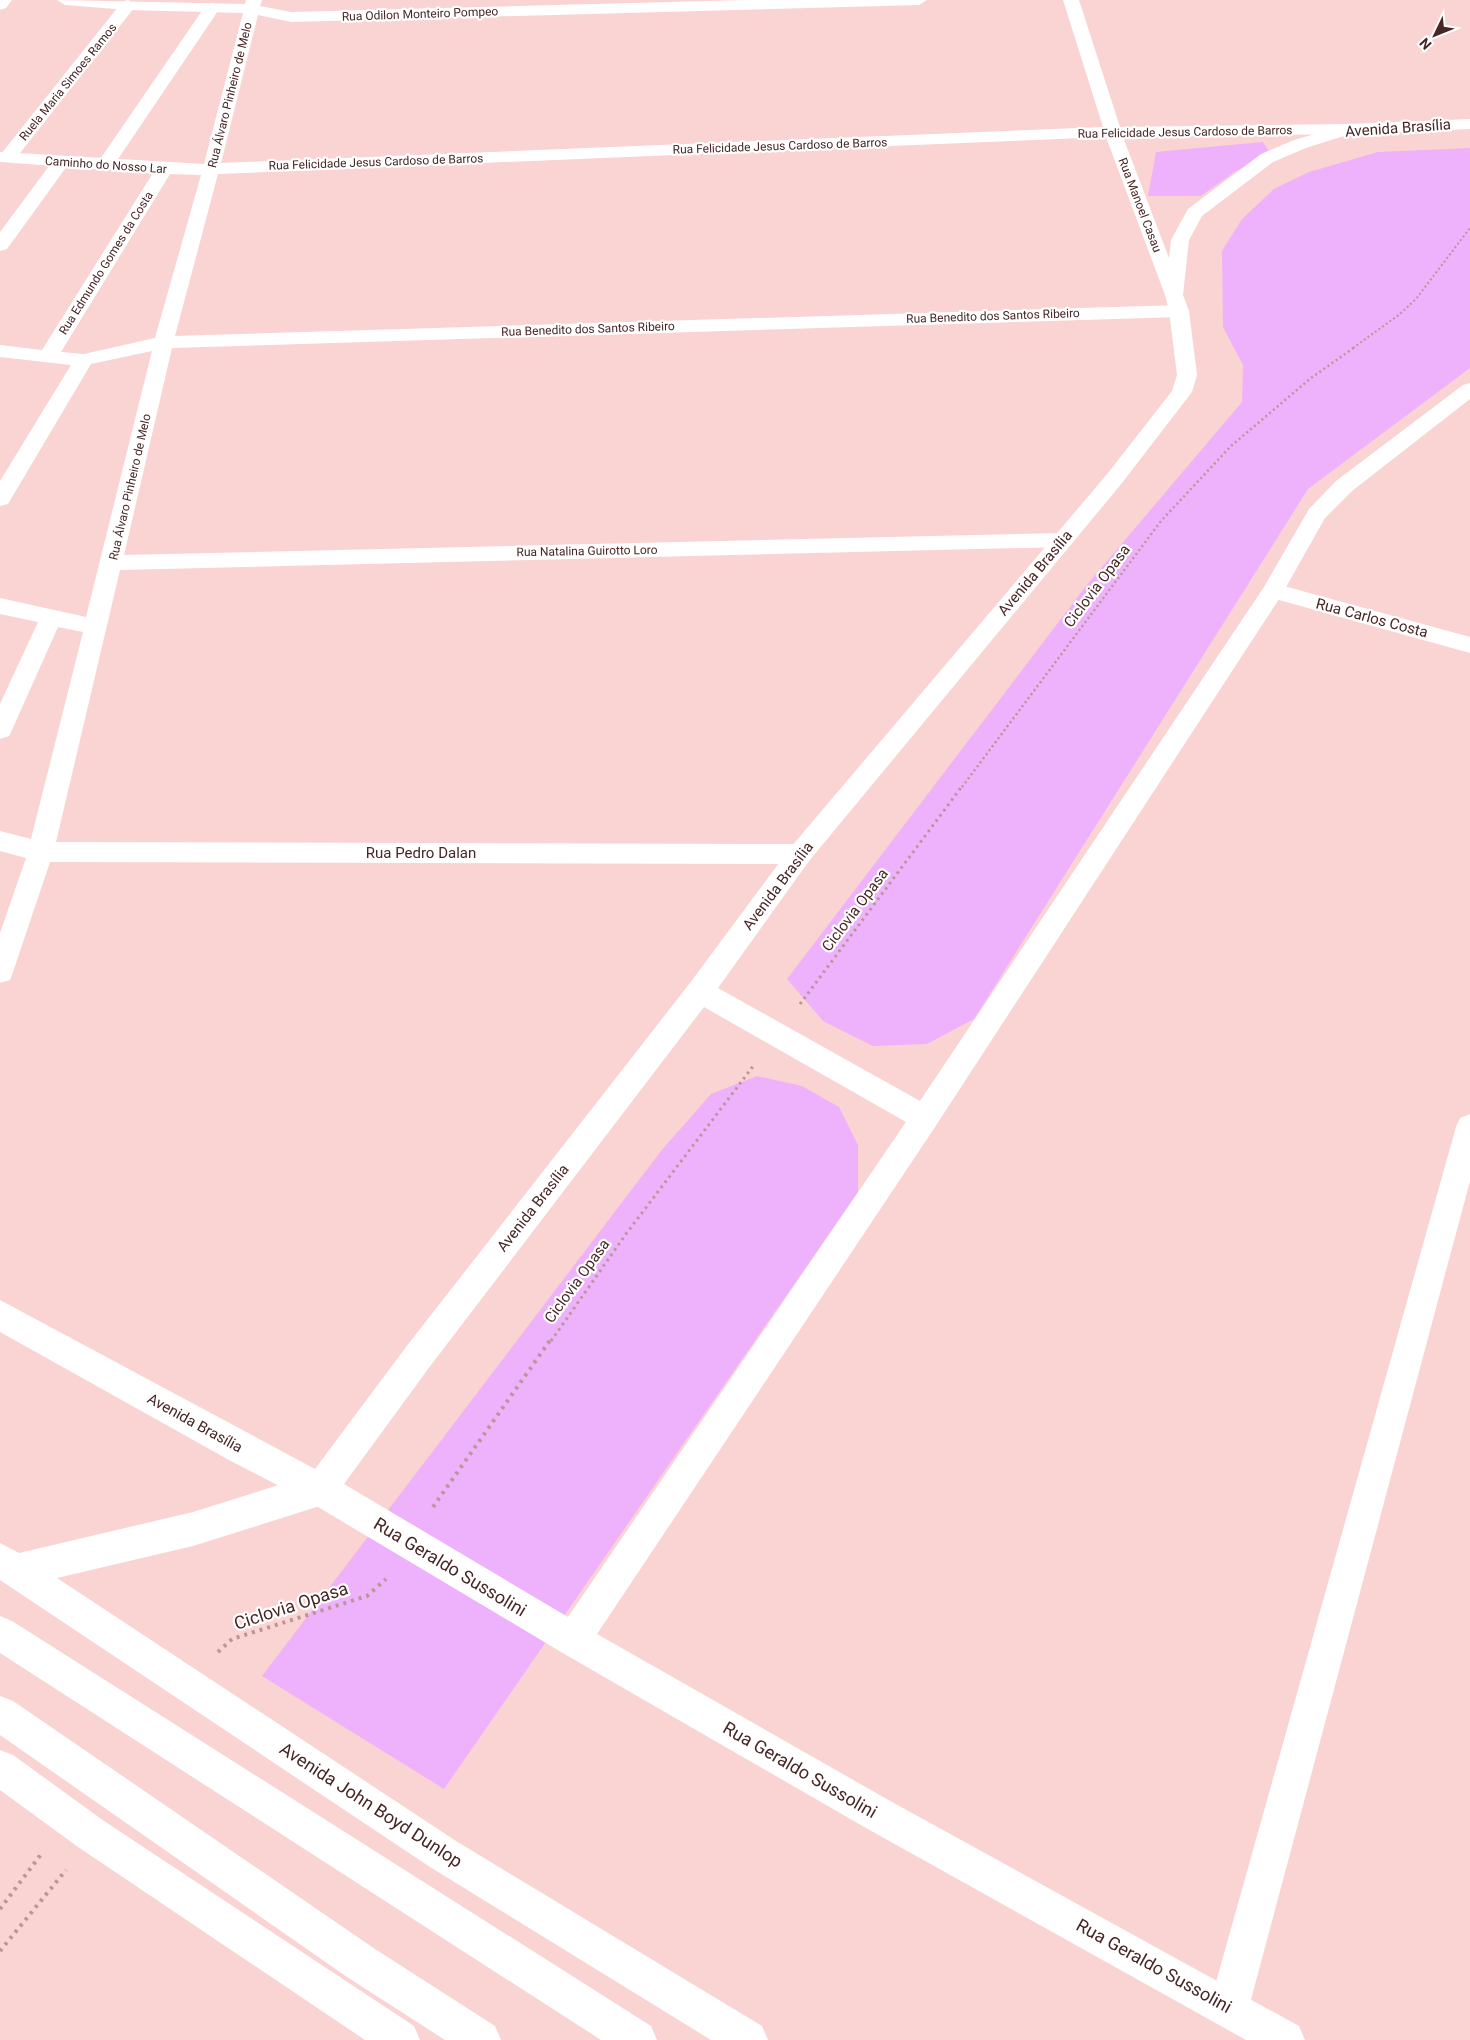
<svg xmlns="http://www.w3.org/2000/svg" width="1470" height="2040" viewBox="0 0 1470 2040" font-family="Roboto,sans-serif">
<style>
.green{fill:#eeb1fb}
.lines{fill:none;stroke-linecap:round;stroke-linejoin:round}
.path-far3{stroke:#bb9696;stroke-width:2;stroke-dasharray:2 2.5;stroke-linecap:butt}
.path-far2{stroke:#bb9696;stroke-width:2.5;stroke-dasharray:2 3;stroke-linecap:butt}
.path-far1{stroke:#bb9696;stroke-width:3;stroke-dasharray:2.5 4;stroke-linecap:butt}
.path{stroke:#bb9696;stroke-width:4;stroke-dasharray:3 5;stroke-linecap:butt}
.lane{fill:#fff;fill-rule:evenodd}
.street{fill:#fff;fill-rule:evenodd}
.secondary{fill:#fff;fill-rule:evenodd}
.primary{fill:#fff;fill-rule:evenodd}
.labels{text-anchor:middle;stroke-width:4.5;stroke-linejoin:round;paint-order:stroke}
.far-street-label{font-size:12px;fill:#492626;stroke:#fff}
.street-label{font-size:15px;fill:#492626;stroke:#fff}
.near-street-label{font-size:18px;fill:#492626;stroke:#fff}
</style>
<rect width="100%" height="100%" fill="#fad4d3"/>
<g class="green">
<path d="M1263 142 1270 153 1233 173 1201 196H1148L1156 152Z"/>
<path d="M1470 148V368L1308 489 974 1019 927 1044 873 1046 823 1021 787 979 1086 586 1242 402 1243 365 1223 327 1222 251 1242 219 1274 189 1309 172 1378 152Z"/>
<path d="M757 1076 802 1086 839 1107 858 1145V1192L444 1789 262 1676 661 1151 711 1094Z"/>
</g>
<g class="lines">
<path class="path-far3" d="M1353 348 1400 314 1416 299 1470 228"/>
<path class="path-far2" d="M962 787 1161 521 1231 446 1311 378 1355 347"/>
<g class="path-far1">
<path d="M800 1004 963 785"/>
<path d="M551 1341 626 1234 754 1065"/>
</g>
<g class="path">
<path d="M433 1507 551 1339"/>
<path d="M218 1652 232 1639 367 1596 386 1579"/>
<path d="M0 1909 42 1853"/>
<path d="M0 1951 66 1870"/>
</g>
<g class="lane">
<path d="M0 0H12L6 8 0 10Z"/>
<path d="M128 0 136 5 134 8 13 162H1V154L122 2Z"/>
<path d="M212 3 220 8 114 165 111 169H99L96 165 206 5Z"/>
<path d="M61 157 67 158 70 162 7 249 0 251V232L55 158Z"/>
<path d="M0 1616 12 1621 651 2026 657 2040H601L0 1653Z"/>
<path d="M0 1696 13 1701 375 1949 495 2026 501 2040H445L347 1977 0 1735Z"/>
</g>
<g class="street">
<path d="M57 0 245 4 246 0H262L260 6 291 12 746 0H927L919 5 291 22 258 15 221 163 1103 127 1063 0H1079L1120 127 1349 124 1355 125 1358 129 1355 133 1349 134 1123 137 1183 295 1181 299H1167L1165 295 1106 137 218 174 175 336 1179 305 1186 307 1189 311 1186 315 1179 317 172 348 124 555 1063 533 1071 535 1074 540 1071 545 1063 547 120 570 56 842 800 844 809 847 813 854 809 861 800 864 50 862 13 972 10 980 0 983V933L26 858 0 851V831L31 839 83 632 58 627 12 730 9 736 0 739V704L38 622 0 614V598L86 617 152 351 91 364 8 504 0 506V481L71 365 0 357V345L42 350 153 173 0 162V152L204 164 243 13 128 10 65 5ZM170 174 201 175 155 338 84 354 61 352Z"/>
<path d="M1273 583 1470 637V653L1265 596 1262 591 1265 586Z"/>
<path d="M1470 1114V1181L1249 2007 1243 2021 1229 2027 1215 2021 1209 2007 1456 1127 1460 1118Z"/>
</g>
<path class="secondary" d="M1470 119V129L1350 134 1306 148 1273 162 1202 216 1189 240 1183 295 1189 311 1197 375 1192 392 1122 483 809 861 718 988 920 1101 1264 587 1309 509 1336 481 1463 385 1470 383V399L1352 491 1325 518 1281 596 935 1127 597 1634 892 1802 1299 2026 1305 2040H1246L866 1828 561 1652 308 1501 229 1460 0 1332V1300L315 1469 406 1347 690 983 791 847 1108 473 1172 391 1177 375 1169 311 1165 295 1171 240 1188 209 1261 154 1294 140 1349 124ZM704 1007 906 1122 568 1617 344 1484 428 1369Z"/>
<g class="primary">
<path d="M320 1472 332 1477 337 1489 332 1501 320 1506 193 1546 57 1578 456 1841 762 2026 768 2040H711L430 1867 0 1580V1543L19 1553 193 1512Z"/>
<path d="M0 1750 13 1755 104 1821 414 2026 420 2040H365L78 1847 0 1790Z"/>
</g>
</g>
<g class="labels">
<g class="far-street-label">
<text transform="translate(420 14) rotate(-2)" y="4">Rua Odilon Monteiro Pompeo</text>
<text transform="translate(68 82) rotate(-51)" y="4">Ruela Maria Simoes Ramos</text>
<text transform="translate(230 95) rotate(-76)" y="4">Rua Álvaro Pinheiro de Melo</text>
<text transform="translate(1185 132) rotate(-1)" y="4">Rua Felicidade Jesus Cardoso de Barros</text>
<text transform="translate(780 146) rotate(-2)" y="4">Rua Felicidade Jesus Cardoso de Barros</text>
<text transform="translate(376 162) rotate(-2)" y="4">Rua Felicidade Jesus Cardoso de Barros</text>
<text transform="translate(106 165) rotate(4)" y="4">Caminho do Nosso Lar</text>
<text transform="translate(1140 205) rotate(69)" y="4">Rua Manoel Casau</text>
<text transform="translate(106 263) rotate(-58)" y="4">Rua Edmundo Gomes da Costa</text>
<text transform="translate(993 316) rotate(-2)" y="4">Rua Benedito dos Santos Ribeiro</text>
<text transform="translate(588 329) rotate(-2)" y="4">Rua Benedito dos Santos Ribeiro</text>
<text transform="translate(130 487) rotate(-77)" y="4">Rua Álvaro Pinheiro de Melo</text>
<text transform="translate(587 551) rotate(-1)" y="4">Rua Natalina Guirotto Loro</text>
</g>
<g class="street-label">
<text transform="translate(1398 128) rotate(-4)" y="5">Avenida Brasília</text>
<text transform="translate(1035 573) rotate(-50)" y="5">Avenida Brasília</text>
<text transform="translate(1097 586) rotate(-53)" y="5">Ciclovia Opasa</text>
<text transform="translate(1372 618) rotate(15)" y="5">Rua Carlos Costa</text>
<text x="421" y="858">Rua Pedro Dalan</text>
<text transform="translate(778 886) rotate(-53)" y="5">Avenida Brasília</text>
<text transform="translate(855 910) rotate(-53)" y="5">Ciclovia Opasa</text>
<text transform="translate(533 1208) rotate(-52)" y="5">Avenida Brasília</text>
<text transform="translate(577 1281) rotate(-54)" y="5">Ciclovia Opasa</text>
<text transform="translate(195 1423) rotate(29)" y="5">Avenida Brasília</text>
</g>
<g class="near-street-label">
<text transform="translate(450 1567) rotate(31)" y="6">Rua Geraldo Sussolini</text>
<text transform="translate(291 1606) rotate(-18)" y="6">Ciclovia Opasa</text>
<text transform="translate(800 1770) rotate(30)" y="6">Rua Geraldo Sussolini</text>
<text transform="translate(371 1805) rotate(33)" y="6">Avenida John Boyd Dunlop</text>
<text transform="translate(1154 1966) rotate(29)" y="6">Rua Geraldo Sussolini</text>
</g>
</g>
<g transform="translate(1435 35) rotate(227)" stroke="#ffffff" stroke-width="4" paint-order="stroke">
<path d="M0-4L9 19L0 12L-9 19Z" fill="#492626"/>
<text y="-8" font-size="14" font-weight="bold" text-anchor="middle" fill="#492626">N</text>
</g>
</svg>
